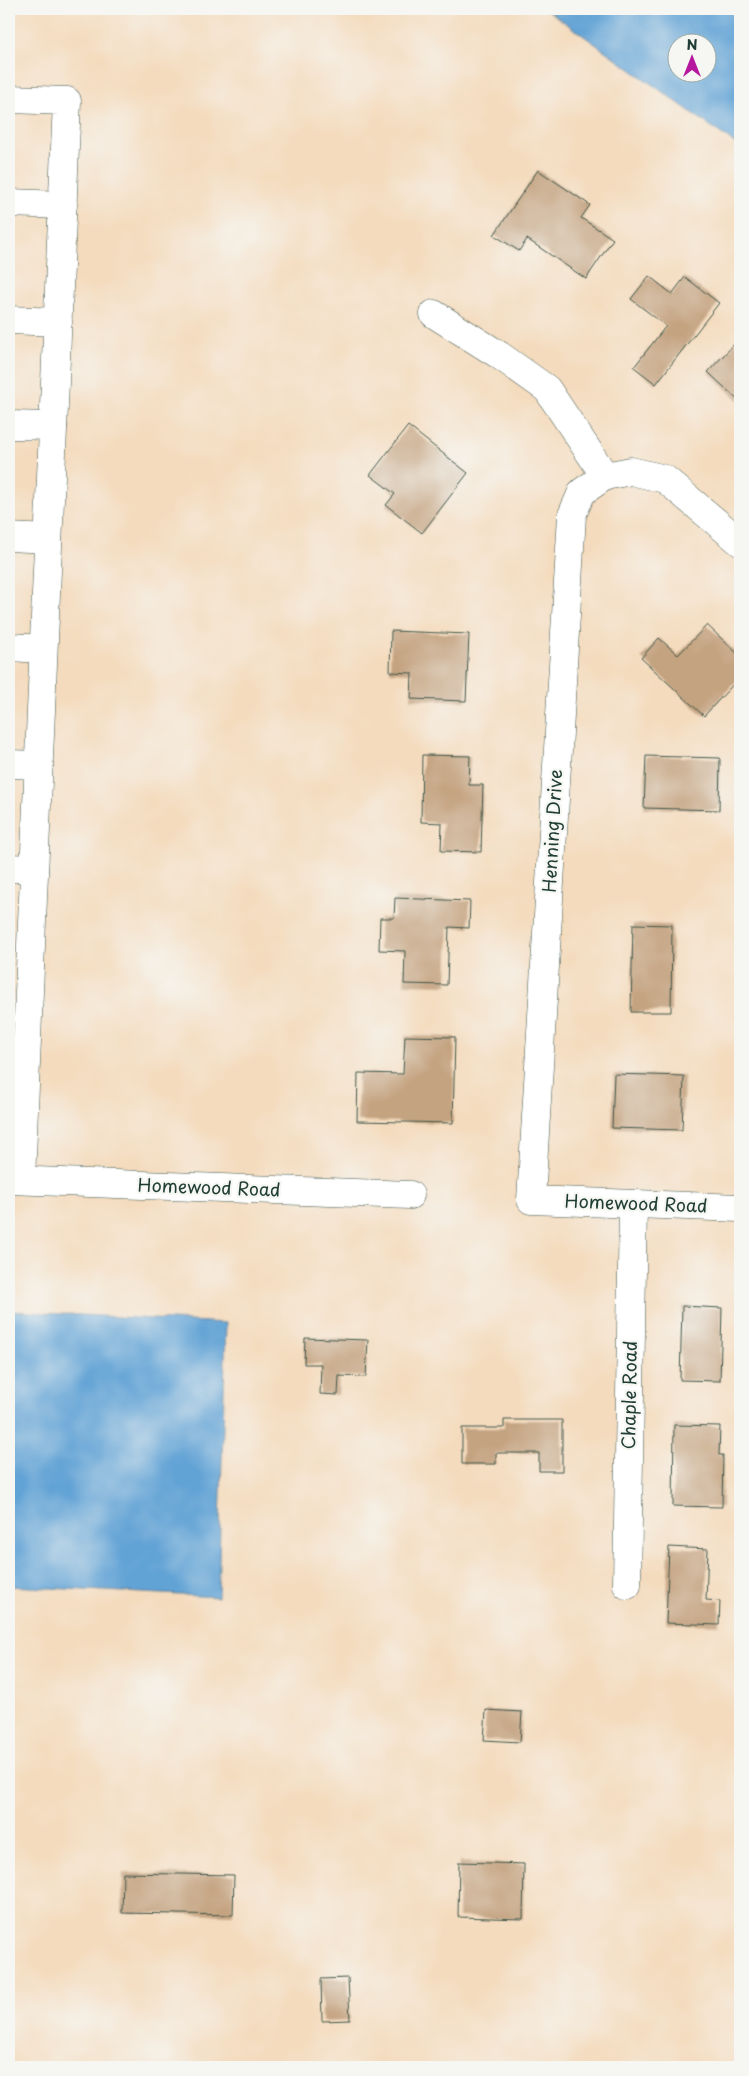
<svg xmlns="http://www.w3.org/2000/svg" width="749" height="2076" viewBox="0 0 749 2076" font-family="'Playpen Sans',sans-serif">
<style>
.water{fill:#62a3d5;stroke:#407084;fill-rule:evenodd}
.building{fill:#c4a380}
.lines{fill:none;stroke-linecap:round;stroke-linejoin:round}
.minor-casing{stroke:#3f5549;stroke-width:29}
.minor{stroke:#fff;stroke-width:28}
.labels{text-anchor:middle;stroke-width:4.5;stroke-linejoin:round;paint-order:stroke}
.street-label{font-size:18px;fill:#1f3d34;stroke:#f6f6f2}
</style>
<rect width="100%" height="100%" fill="#f6f6f2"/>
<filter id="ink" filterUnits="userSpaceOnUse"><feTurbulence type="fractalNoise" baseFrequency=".02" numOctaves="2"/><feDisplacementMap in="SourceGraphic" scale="10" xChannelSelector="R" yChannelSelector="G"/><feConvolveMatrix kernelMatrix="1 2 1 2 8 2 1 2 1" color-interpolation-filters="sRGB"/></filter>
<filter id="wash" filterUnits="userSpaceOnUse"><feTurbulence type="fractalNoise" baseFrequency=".0096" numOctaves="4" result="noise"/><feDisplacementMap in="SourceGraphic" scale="20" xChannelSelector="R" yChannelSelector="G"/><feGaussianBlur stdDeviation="1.12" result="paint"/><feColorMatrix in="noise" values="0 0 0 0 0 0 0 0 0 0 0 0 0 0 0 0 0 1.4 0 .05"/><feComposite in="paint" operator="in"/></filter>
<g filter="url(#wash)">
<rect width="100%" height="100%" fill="#f4dbbe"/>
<g class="water">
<path d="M546 9H740V147ZM676 42H706V72H676Z"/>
<path d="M9 1311 226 1323 218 1597 9 1586Z"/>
</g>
<g id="blocks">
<g class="building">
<path d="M538 170 590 205 581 218 613 239 586 279 527 239 519 251 494 235Z"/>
<path d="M649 276 672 294 685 277 719 303 656 384 634 367 666 326 631 299Z"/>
<path d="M739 339 740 340V402L708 372Z"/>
<path d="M408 426 468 473 422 533 386 505 395 494 370 475Z"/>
<path d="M707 625 740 656V677L704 716 641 658 659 638 678 655Z"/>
<path d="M391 631 469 634 466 701 411 699 412 673 390 672Z"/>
<path d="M422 755 470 756 469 785H483L481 852 441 851 442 823 421 822Z"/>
<path d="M646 756 720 758 719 810 644 808Z"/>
<path d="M395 898 470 901 469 928 449 927 447 985 404 984 405 951 379 950 380 918H394Z"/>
<path d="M633 924 672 925 671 1012H631Z"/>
<path d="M405 1036 455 1037 453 1123 357 1121 358 1073 403 1074Z"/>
<path d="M614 1074 684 1076 682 1130 612 1128Z"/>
<path d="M682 1306 722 1308 720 1381 680 1380Z"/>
<path d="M305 1338 368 1340 366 1377 339 1376 338 1395 320 1394 321 1364H304Z"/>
<path d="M504 1420H562V1471H539V1453H496V1464H462V1428H504Z"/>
<path d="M674 1425 720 1426 719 1455H723L722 1507 673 1506Z"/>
<path d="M669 1547 708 1549 706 1600 720 1601 719 1625 666 1623Z"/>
<path d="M486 1710 522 1712 520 1742 484 1740Z"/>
<path d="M459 1862 524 1864 523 1919 458 1917Z"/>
<path d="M123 1873 234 1875 233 1915 122 1913Z"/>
<path d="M348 1978 350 2020 322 2021 321 1979Z"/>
</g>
</g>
</g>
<g filter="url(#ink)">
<use href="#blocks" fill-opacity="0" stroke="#3f5549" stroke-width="1"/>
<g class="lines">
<g class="minor-casing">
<g id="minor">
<path d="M9 99 67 101 21 1180"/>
<path d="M9 203 63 205"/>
<path d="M434 314 499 355 547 389 605 476 631 471 665 479 740 542"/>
<path d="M9 320 58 322"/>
<path d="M9 425 53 426"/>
<path d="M605 476 582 492 572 515 531 1200 740 1208"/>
<path d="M9 537 48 539"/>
<path d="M9 647 43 649"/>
<path d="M9 764 39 765"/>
<path d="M9 868 34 869"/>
<path d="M9 1180 410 1195"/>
<path d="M627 1585 633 1205"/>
</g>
</g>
<use href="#minor" class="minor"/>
</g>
</g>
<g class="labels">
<g class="street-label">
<text transform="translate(553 831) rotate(-87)" y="6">Henning Drive</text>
<text transform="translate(209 1188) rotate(2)" y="6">Homewood Road</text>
<text transform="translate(636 1204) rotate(2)" y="6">Homewood Road</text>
<text transform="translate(630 1395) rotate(-89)" y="6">Chaple Road</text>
</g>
</g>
<rect width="749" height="2076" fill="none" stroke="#f6f6f2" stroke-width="30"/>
<g transform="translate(692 58)"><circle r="24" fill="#f6f6f2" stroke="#a0aca6"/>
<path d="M0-4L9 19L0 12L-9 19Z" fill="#b5179e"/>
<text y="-8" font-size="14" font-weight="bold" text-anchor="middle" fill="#1f3d34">N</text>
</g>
</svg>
